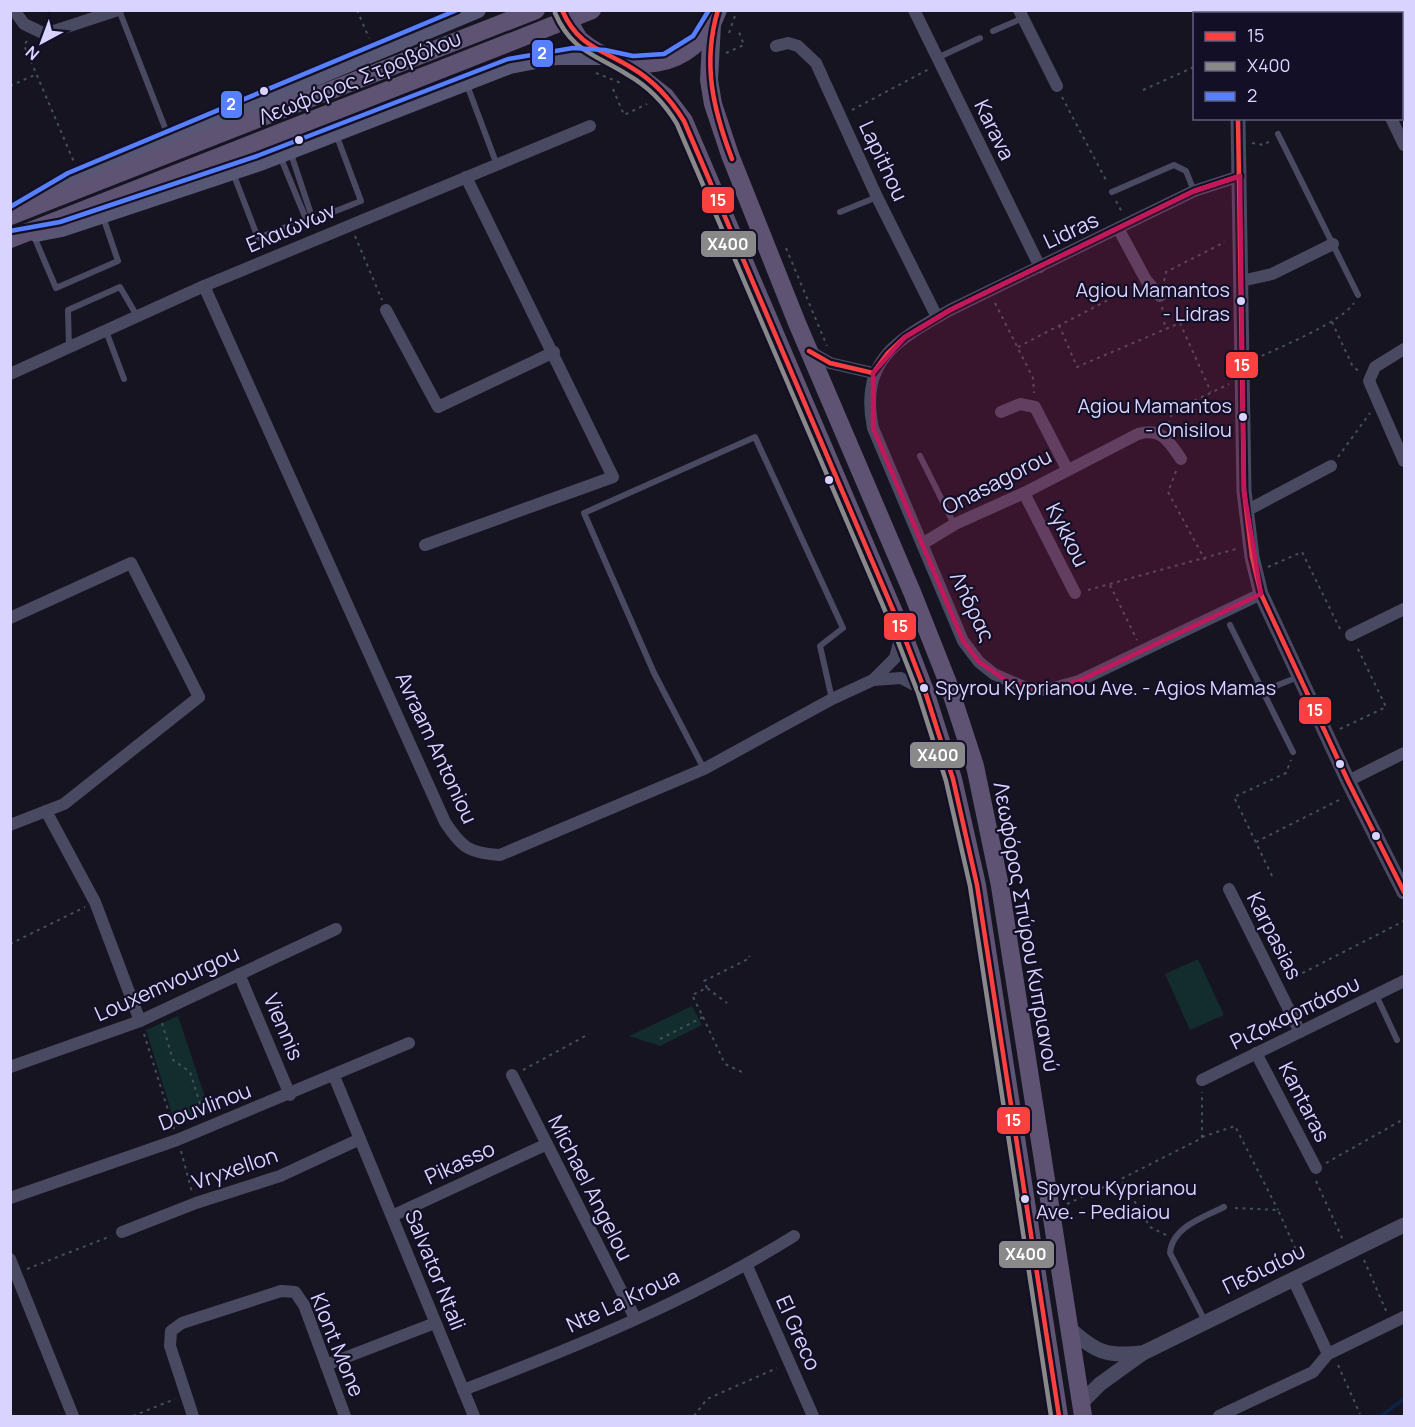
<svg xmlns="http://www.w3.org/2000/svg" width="1415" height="1427" viewBox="0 0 1415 1427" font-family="Manrope,sans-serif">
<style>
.green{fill:#132c2d}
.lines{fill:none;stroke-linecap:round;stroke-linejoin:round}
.stream{stroke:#0d2144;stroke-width:4}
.path{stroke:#44505f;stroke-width:2;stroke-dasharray:3 4.5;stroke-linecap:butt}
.service{stroke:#4a4962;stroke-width:6}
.minor{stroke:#4a4962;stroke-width:12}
.tertiary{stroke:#4a4962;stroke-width:15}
.secondary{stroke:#575674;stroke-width:16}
.primary{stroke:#5e5373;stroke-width:18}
.primary-bridge{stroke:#5e5373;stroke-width:18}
.bus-1-casing{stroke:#130f26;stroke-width:9}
.bus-2-casing{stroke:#130f26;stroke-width:9}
.bus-3-casing{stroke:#130f26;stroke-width:9}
.bus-1{stroke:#fb4040;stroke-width:4.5}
.bus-2{stroke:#898989;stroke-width:4.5}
.bus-3{stroke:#5680ff;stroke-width:4.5}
.marked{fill:#c2185b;fill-opacity:0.2;stroke:#c2185b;stroke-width:4.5;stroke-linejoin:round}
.bus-dot{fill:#d9d4ff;stroke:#130f26;stroke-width:2}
.labels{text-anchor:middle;stroke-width:4.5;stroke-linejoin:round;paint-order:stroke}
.bus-label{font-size:20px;fill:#d9d4ff;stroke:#130f26;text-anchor:end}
.street-label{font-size:21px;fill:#d9d4ff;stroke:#130f26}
.line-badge{stroke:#130f26;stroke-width:2}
.badge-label{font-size:16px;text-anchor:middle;font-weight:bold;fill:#fff}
</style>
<rect width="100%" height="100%" fill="#161421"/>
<g class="green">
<path d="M1198 959 1224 1015 1190 1030 1165 974Z"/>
<path d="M692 1006 702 1025 660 1046 629 1036Z"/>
<path d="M178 1016 210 1112 176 1127 146 1030Z"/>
</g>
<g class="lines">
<path class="stream" d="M1381 1416 1404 1399"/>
<g class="path">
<path d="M357 10 369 38"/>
<path d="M729 33 737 10"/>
<path d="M27 41 24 45 74 162"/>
<path d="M726 53 744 45 739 32"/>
<path d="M596 73 621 83"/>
<path d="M10 86 37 74"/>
<path d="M613 89 624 115 647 104"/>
<path d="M1143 90 1194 67"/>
<path d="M1062 97 1107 182"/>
<path d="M852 110 929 69"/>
<path d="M1252 143 1264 145 1271 140"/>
<path d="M1116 201 1122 212"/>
<path d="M355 236 382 300"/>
<path d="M786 248 827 346"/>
<path d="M1164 281 1166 272 1225 242"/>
<path d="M995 303 1033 378 1034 393"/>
<path d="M1162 307 1165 328"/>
<path d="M1332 322 1353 367 1359 371"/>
<path d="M1059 325 1077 367 1180 323 1211 392"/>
<path d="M1018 347 1135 286"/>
<path d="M1255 359C1278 348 1342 322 1354 303"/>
<path d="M1168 424 1173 411 1229 384"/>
<path d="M1338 457 1370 413"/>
<path d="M1176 471 1168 492 1205 560"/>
<path d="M1268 567 1302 552 1340 629"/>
<path d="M1110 585 1137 640"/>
<path d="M1088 590 1236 549"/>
<path d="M1340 729 1386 707 1357 647"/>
<path d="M1256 842 1341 799"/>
<path d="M1272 876 1234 797 1286 773 1291 760"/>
<path d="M10 944 85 907"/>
<path d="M1289 980 1404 921"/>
<path d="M707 988 704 981 750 958 749 956"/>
<path d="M703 1017 725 1064 746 1074"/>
<path d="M162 1023 173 1060 190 1072 204 1116"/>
<path d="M144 1034 174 1129"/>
<path d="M660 1039 703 1017 692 995 707 988 727 1003"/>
<path d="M523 1070 589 1034"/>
<path d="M1202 1137 1235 1126 1278 1210"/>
<path d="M181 1151 192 1192"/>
<path d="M1326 1163 1404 1119"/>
<path d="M1316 1181 1343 1240"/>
<path d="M1067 1204 1121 1179"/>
<path d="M1235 1208 1278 1210 1301 1261"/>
<path d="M1166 1235 1150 1227 1121 1179 1202 1138V1092"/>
<path d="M1364 1260 1387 1313"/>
<path d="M27 1269 111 1236"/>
<path d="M1338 1365 1360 1414"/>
<path d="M133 1416 175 1399"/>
<path d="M694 1416 707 1399 777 1368"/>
</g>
<g class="service">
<path d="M119 10 169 138"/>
<path d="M993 31 1023 18"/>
<path d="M937 58 980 38"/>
<path d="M467 85 497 165"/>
<path d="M1278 134 1358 295"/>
<path d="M291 154 313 220 361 201 336 134"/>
<path d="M233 173 258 238 306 219 280 156"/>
<path d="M1112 192 1174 165 1186 171 1194 191"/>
<path d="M840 212 877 197"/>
<path d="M33 234 56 288 118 261 103 217"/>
<path d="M106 331 124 379"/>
<path d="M69 347 68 310 120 287 137 316"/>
<path d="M920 456 954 524"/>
<path d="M1230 625 1293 752"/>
<path d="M1263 691 1298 677"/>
<path d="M704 769 654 673 584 513 755 437 843 628 820 646 832 699"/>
<path d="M1376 995 1397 1040"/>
<path d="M1205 1321 1170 1253C1172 1227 1204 1217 1224 1207"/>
</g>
<g class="minor">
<path d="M14 10 24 24 45 34 118 10"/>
<path d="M914 10 1040 267"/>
<path d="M1019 10 1057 86"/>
<path d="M1340 10 1341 14"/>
<path d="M776 46 788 43 798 46 816 63 877 197 937 317"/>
<path d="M1391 118 1404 145"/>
<path d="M1240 176 1194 191 950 310C897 340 859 360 873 428L963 641 979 662 994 674 1026 688 1046 690 1079 681 1261 594"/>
<path d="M1119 230 1146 280 1160 296"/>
<path d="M1241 281 1272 274 1333 244"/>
<path d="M204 286 445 822C462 848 469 853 500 855L704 769 832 699 873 680 895 658 902 632"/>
<path d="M386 310 438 407 554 352"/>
<path d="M1404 349 1375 367 1369 381 1404 461"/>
<path d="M809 351 830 363 873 373"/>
<path d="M10 374 204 286 590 126"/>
<path d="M1001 412 1020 404 1035 407 1067 469"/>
<path d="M1024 493 1075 593"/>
<path d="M1246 511 1331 466"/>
<path d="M922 544 955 524 1024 493 1138 434C1161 427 1169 441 1181 459"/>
<path d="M425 545 613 477 466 177"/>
<path d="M10 618 131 563 199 697 64 804 10 825"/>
<path d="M1351 635 1404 609"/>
<path d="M873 680 901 678 924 690"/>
<path d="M1348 781 1404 753"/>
<path d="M46 811 95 902 140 1021"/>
<path d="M1229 889 1300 1032"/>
<path d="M239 974 290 1095"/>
<path d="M1256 1053 1316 1168"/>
<path d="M10 1067 140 1021 336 929"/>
<path d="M512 1075 635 1318"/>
<path d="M334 1076 474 1416"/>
<path d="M1202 1080 1404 981"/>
<path d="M10 1198 177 1140 409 1043"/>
<path d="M392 1216 545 1145"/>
<path d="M122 1232 196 1203 280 1176 360 1139"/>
<path d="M10 1259 73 1416"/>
<path d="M747 1266 813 1416"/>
<path d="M1293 1279 1328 1354"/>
<path d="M326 1365 435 1323"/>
<path d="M463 1390C576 1347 691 1300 794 1236"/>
<path d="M193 1416 170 1346 171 1331 182 1323 281 1291 295 1292 304 1305 345 1416"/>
<path d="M1219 1416 1313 1372 1328 1354 1404 1317"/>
</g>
<g class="tertiary">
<path d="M1202 10 1203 14"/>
<path d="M1238 118 1244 491 1252 557 1261 594 1348 781 1404 892"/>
<path d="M1069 1328C1095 1352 1107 1357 1142 1353"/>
<path d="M1081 1403 1100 1384 1143 1353 1404 1225"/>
</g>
<g class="secondary">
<path d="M33 202 71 180 478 10"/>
<path d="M36 234 62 229 260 163 510 66 557 57H604"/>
</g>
<g class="primary">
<path d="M712 24 709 80 713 104 730 155 797 323 912 592 948 683 975 766 1000 886 1083 1416"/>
<path d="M579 39C625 79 695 72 718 10"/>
<path d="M623 63 665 96 684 121 902 631 925 691 953 779 977 885 1059 1416"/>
<path d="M10 216 536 10"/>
<path d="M10 239 592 10"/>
</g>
<path class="primary-bridge" d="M562 10 579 39"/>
<g class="bus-1-casing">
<g id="bus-1">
<path d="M562 10C578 47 601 49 632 68 654 81 671 100 684 121L902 631 925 691 953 779 977 885 1059 1416"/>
<path d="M718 10C702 63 713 109 732 159"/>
<path d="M1238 118 1244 491 1252 557 1261 594 1348 781 1404 892"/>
<path d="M809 351 830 363 873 373 887 354 905 337 950 310 1194 191 1240 176"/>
</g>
</g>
<g class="bus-2-casing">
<path id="bus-2" d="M555 13C572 52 595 54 628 75 649 87 665 104 677 124L895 634 918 693 946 781 970 886 1051 1416"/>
</g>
<g class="bus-3-casing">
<g id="bus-3">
<path d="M10 207 68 173 457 10"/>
<path d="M10 231 60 222 257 156 508 59 573 48 605 50 633 56 664 54 693 36 709 10"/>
</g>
</g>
<use href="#bus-1" class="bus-1"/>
<use href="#bus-2" class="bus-2"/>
<use href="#bus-3" class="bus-3"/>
</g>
<path class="marked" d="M1240 176 1244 491 1261 594 1079 681 1046 690 1010 683 979 662 963 641 873 428V373L905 337 950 310 1194 191Z"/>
<g class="bus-dot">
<circle cx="264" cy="91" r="5"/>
<circle cx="299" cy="140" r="5"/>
<circle cx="1241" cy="301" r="5"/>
<circle cx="1243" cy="417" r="5"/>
<circle cx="829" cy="480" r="5"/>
<circle cx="924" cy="688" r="5"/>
<circle cx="1340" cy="764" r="5"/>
<circle cx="1376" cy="836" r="5"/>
<circle cx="1025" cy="1199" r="5"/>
</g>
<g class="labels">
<g class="bus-label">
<text x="1230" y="297">Agiou Mamantos<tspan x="1230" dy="24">- Lidras</tspan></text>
<text x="1232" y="413">Agiou Mamantos<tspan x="1232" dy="24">- Onisilou</tspan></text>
<text x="935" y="695" text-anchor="start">Spyrou Kyprianou Ave. - Agios Mamas</text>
<text x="1036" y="1195" text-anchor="start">Spyrou Kyprianou<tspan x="1036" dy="24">Ave. - Pediaiou</tspan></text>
</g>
<g class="street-label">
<text transform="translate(360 78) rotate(-22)" y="7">Λεωφόρος Στροβόλου</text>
<text transform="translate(994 130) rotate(64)" y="7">Karava</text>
<text transform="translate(883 161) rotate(65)" y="7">Lapithou</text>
<text transform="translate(291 228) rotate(-23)" y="7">Ελαιώνων</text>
<text transform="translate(1071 231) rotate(-25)" y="7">Lidras</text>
<text transform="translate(997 482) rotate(-27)" y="7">Onasagorou</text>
<text transform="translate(1067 535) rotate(63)" y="7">Kykkou</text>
<text transform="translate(972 607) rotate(64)" y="7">Λήδρας</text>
<text transform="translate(436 748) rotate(65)" y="7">Avraam Antoniou</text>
<text transform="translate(1026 927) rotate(80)" y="7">Λεωφόρος Σπύρου Κυπριανού</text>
<text transform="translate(1274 936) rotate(63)" y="7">Karpasias</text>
<text transform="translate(167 984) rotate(-24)" y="7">Louxemvourgou</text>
<text transform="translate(1295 1013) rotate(-26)" y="7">Ριζοκαρπάσου</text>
<text transform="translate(283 1027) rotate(67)" y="7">Viennis</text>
<text transform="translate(1304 1102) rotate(63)" y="7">Kantaras</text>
<text transform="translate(205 1107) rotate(-21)" y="7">Douvlinou</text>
<text transform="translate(460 1163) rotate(-25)" y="7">Pikasso</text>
<text transform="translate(235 1169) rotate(-19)" y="7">Vryxellon</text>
<text transform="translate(590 1188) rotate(63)" y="7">Michael Angelou</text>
<text transform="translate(1264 1269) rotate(-26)" y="7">Πεδιαίου</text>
<text transform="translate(435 1270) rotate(68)" y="7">Salvator Ntali</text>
<text transform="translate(623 1301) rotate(-25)" y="7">Nte La Kroua</text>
<text transform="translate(798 1333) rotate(66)" y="7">El Greco</text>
<text transform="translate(337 1345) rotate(68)" y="7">Klont Mone</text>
</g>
</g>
<g class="line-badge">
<rect x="531" y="39" width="23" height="29" rx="6" fill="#5680ff"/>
<rect x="220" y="90" width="23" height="29" rx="6" fill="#5680ff"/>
<rect x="701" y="186" width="34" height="28" rx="6" fill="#fb4040"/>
<rect x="700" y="230" width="57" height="28" rx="6" fill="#898989"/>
<rect x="1225" y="351" width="34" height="28" rx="6" fill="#fb4040"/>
<rect x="883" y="612" width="34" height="29" rx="6" fill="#fb4040"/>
<rect x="1298" y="696" width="34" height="29" rx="6" fill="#fb4040"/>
<rect x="909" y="741" width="57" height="28" rx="6" fill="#898989"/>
<rect x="996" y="1106" width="35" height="29" rx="6" fill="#fb4040"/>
<rect x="998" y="1240" width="57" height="29" rx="6" fill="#898989"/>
</g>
<g class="badge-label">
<text x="542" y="59">2</text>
<text x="231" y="110">2</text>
<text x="718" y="206">15</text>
<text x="728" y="250">X400</text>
<text x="1242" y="371">15</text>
<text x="900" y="632">15</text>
<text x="1315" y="716">15</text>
<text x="938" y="761">X400</text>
<text x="1013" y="1126">15</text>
<text x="1026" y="1260">X400</text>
</g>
<rect width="1415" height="1427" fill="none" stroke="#d9d4ff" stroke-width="24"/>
<rect x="1193" y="12" width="210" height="108" fill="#130f26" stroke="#625e7d" stroke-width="1.5"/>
<rect x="1205" y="32" width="30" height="9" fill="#fb4040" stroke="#625e7d" stroke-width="1.5"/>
<text x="1247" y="42" font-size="18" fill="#d9d4ff">15</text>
<rect x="1205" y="62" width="30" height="9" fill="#898989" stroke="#625e7d" stroke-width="1.5"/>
<text x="1247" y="72" font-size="18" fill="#d9d4ff">X400</text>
<rect x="1205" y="92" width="30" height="9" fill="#5680ff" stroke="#625e7d" stroke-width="1.5"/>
<text x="1247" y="102" font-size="18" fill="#d9d4ff">2</text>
<g transform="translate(42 42) rotate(221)" stroke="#130f26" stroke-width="4.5" paint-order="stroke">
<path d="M0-4.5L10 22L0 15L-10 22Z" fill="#d9d4ff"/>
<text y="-9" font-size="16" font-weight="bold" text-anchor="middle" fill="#d9d4ff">N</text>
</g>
</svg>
